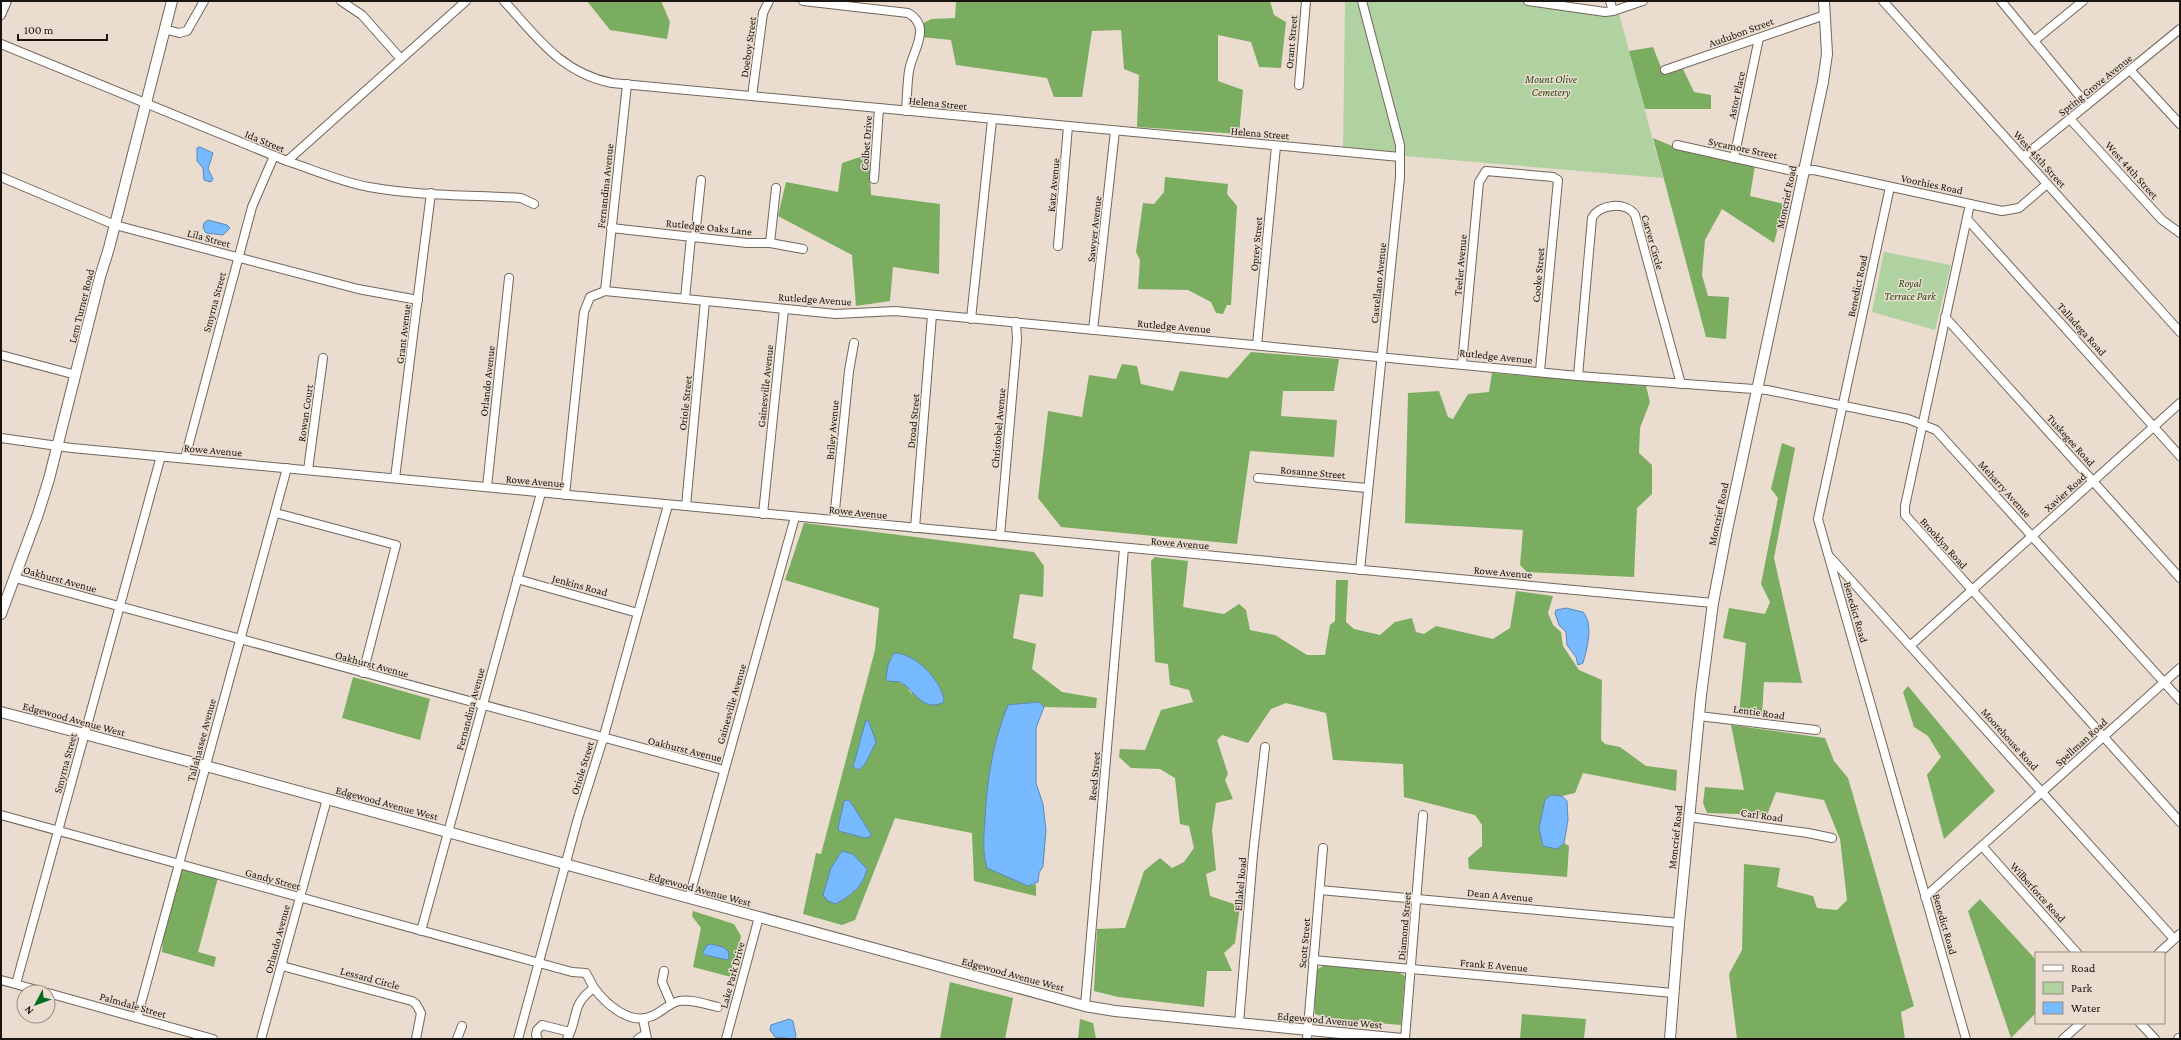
<svg xmlns="http://www.w3.org/2000/svg" width="2181" height="1040" viewBox="0 0 2181 1040" font-family="'Crimson Pro',serif">
<style>
.green{fill:#b0d2a0}
.forest{fill:#7aad5f;fill-rule:evenodd}
.water{fill:#78baff;stroke:#5c88b7}
.lines{fill:none;stroke-linecap:round;stroke-linejoin:round}
.minor-casing{stroke:#73665b;stroke-width:10}
.major-casing{stroke:#73665b;stroke-width:12}
.minor{stroke:#fff;stroke-width:8}
.major{stroke:#fff;stroke-width:10}
.labels{text-anchor:middle;stroke-width:3;stroke-linejoin:round;paint-order:stroke}
.street-label{font-size:11px;fill:#19140f;stroke:#eadccf}
.park-label{font-size:11px;font-style:italic;fill:#2a4b15;stroke:#eadccf}
</style>
<rect width="100%" height="100%" fill="#eadccf"/>
<g class="green">
<path d="M1345 1H1551L1605 9 1617 6 1663 178 1405 156 1343 148Z"/>
<path d="M1884 252 1951 265 1935 330 1872 312Z"/>
</g>
<g class="forest">
<path d="M587 1H661L670 22 667 39 610 30Z"/>
<path d="M956 1H1270L1274 15 1286 22 1281 68 1259 67 1251 42 1218 35V81L1243 90 1239 134 1137 127 1139 75 1124 69 1121 30 1092 31 1082 97H1054L1047 78 956 65 951 40 921 37 922 24 931 19 955 18Z"/>
<path d="M1653 47 1664 75 1683 69 1694 92 1711 95V109H1645L1629 51Z"/>
<path d="M1653 138 1677 148 1755 165 1750 196 1784 204 1774 243 1722 209 1705 240 1702 275 1708 296 1729 297 1726 339 1706 337Z"/>
<path d="M869 154 871 195 940 204 939 274 893 267 890 301 856 306 852 255 778 216 786 182 838 192 842 163Z"/>
<path d="M1165 177 1228 184 1227 194 1237 206 1231 305H1227L1223 314 1216 313 1211 302 1188 290 1138 289 1140 260 1136 252 1143 203 1154 204 1164 192Z"/>
<path d="M1251 352 1339 359 1334 391H1283L1281 416 1337 420 1334 457 1250 451 1237 544 1061 527 1038 498 1048 411 1082 417 1089 375 1116 379 1122 364 1137 366 1141 384 1173 391 1180 371 1228 378Z"/>
<path d="M1492 373 1646 386 1650 402 1640 428 1639 453 1652 465V494L1637 508 1634 577 1527 572 1520 565 1523 530 1405 523 1408 393 1439 391 1448 417 1453 419 1468 394 1489 392Z"/>
<path d="M1782 443 1795 448 1774 558 1802 683 1764 682 1762 716 1739 714 1746 643 1723 638 1729 608 1765 614 1770 602 1761 584 1778 498 1771 489Z"/>
<path d="M804 523 1034 552 1044 566 1043 597 1020 594 1013 638 1036 644 1032 669 1062 692 1097 698 1096 708 1044 707 1039 702 1008 705 1028 886 1036 884V896L974 881 972 833 895 818 855 920 842 925 803 914 816 853 821 854 875 650 879 608 785 580ZM894 653H899L912 695 906 685 895 681 891 657ZM844 801 865 838 839 831Z"/>
<path d="M1155 557 1188 561 1183 607 1224 614 1239 604 1246 610 1250 630 1275 635 1307 655H1325L1330 625 1335 621 1336 580H1348L1346 622 1354 629 1380 635 1395 622 1412 618 1416 632 1424 634 1436 626 1493 639 1510 628 1516 591 1553 596 1548 613 1553 625 1561 632 1563 646 1579 670 1602 680 1601 740 1605 744 1620 747 1646 766 1677 770 1676 791 1583 773 1575 793 1562 796 1551 795 1557 849 1564 843 1569 846 1567 877 1469 869 1468 858 1482 846V825L1475 815 1404 797 1403 764 1333 760 1326 713 1286 703 1271 709 1248 743 1222 735 1217 740 1228 774 1225 780 1233 799 1216 803 1212 830 1216 870 1206 874 1210 896 1240 906 1235 943 1224 953 1232 971H1207L1204 1007 1118 997 1094 991 1097 929 1125 928 1144 871 1160 858 1172 868 1184 862 1194 848 1189 826 1180 824 1175 778 1160 769 1131 768 1119 757 1120 749 1145 750 1161 710 1193 702 1189 690 1170 685 1168 664 1155 662 1151 561Z"/>
<path d="M353 677 430 699 420 740 342 718Z"/>
<path d="M1908 686 1995 791 1944 839 1927 775 1941 757 1928 736 1914 727 1903 692Z"/>
<path d="M1731 725 1825 738 1834 761 1848 778 1914 1006 1901 1012 1905 1039H1737L1729 974 1742 950 1744 864 1780 868 1777 887 1813 896 1817 908 1837 910 1847 900 1840 839 1824 800 1776 792 1767 815 1707 813 1703 803 1705 787 1744 790Z"/>
<path d="M180 868 218 878 198 952 216 957 214 967 162 952 164 927Z"/>
<path d="M1980 899 2036 960V1013L2011 1038 1968 911Z"/>
<path d="M693 911 734 924 741 936 731 977 693 967 701 928 692 916Z"/>
<path d="M1327 964 1396 971 1405 976 1401 1025 1330 1019 1315 1014 1314 971Z"/>
<path d="M950 982 1013 998 1005 1039H940Z"/>
<path d="M1522 1014 1586 1019 1584 1039H1520Z"/>
<path d="M1080 1019 1093 1023 1096 1039H1078Z"/>
</g>
<g class="water">
<path d="M200 147 213 153 208 169 213 179 211 182 204 180 203 168 197 161V148Z"/>
<path d="M208 220 227 225 230 228 223 235 206 233 203 228 204 223Z"/>
<path d="M1566 608 1583 612C1594 625 1587 649 1583 663L1578 665 1576 657 1567 645 1566 632 1559 625 1555 613 1556 610Z"/>
<path d="M894 653C916 653 943 682 944 702 923 713 915 691 901 682L888 681 886 679 888 665Z"/>
<path d="M1039 702 1044 707 1036 728V783L1043 804 1046 830 1043 866 1039 873 1038 882 1028 886 987 868C982 851 984 836 985 819 987 779 993 742 1008 705Z"/>
<path d="M866 720 869 722 876 742 865 764 859 770 853 767Z"/>
<path d="M1551 795 1562 796 1567 801 1568 820 1564 843 1557 849 1543 846 1539 828 1545 800Z"/>
<path d="M847 800 850 801 871 834 870 837 865 838 839 831 838 828 844 801Z"/>
<path d="M842 851 853 854 867 869C863 887 851 895 836 904L828 901 823 895 831 868Z"/>
<path d="M711 944 723 947 729 952 728 960 705 955 703 952 707 945Z"/>
<path d="M789 1019 793 1021 796 1036 794 1039 775 1037 770 1030 771 1025Z"/>
</g>
<g class="lines">
<g class="minor-casing">
<g id="minor">
<path d="M341 1 362 15 401 59"/>
<path d="M504 1C537 37 561 73 612 83L1400 157"/>
<path d="M803 1 908 13C933 27 912 51 909 71 907 84 907 98 906 111"/>
<path d="M1528 1 1605 12 1613 11 1643 1"/>
<path d="M1610 1 1613 11"/>
<path d="M1883 1 2180 332"/>
<path d="M2001 1 2087 105"/>
<path d="M1 15 7 1"/>
<path d="M164 29 179 33 187 31 204 1"/>
<path d="M2034 41 2083 1"/>
<path d="M1 44 287 161C314 170 341 182 369 187 419 196 471 195 521 198L534 204"/>
<path d="M1665 70 1825 15"/>
<path d="M2130 70 2180 124"/>
<path d="M1299 85 1306 1"/>
<path d="M752 96 763 13 769 1"/>
<path d="M2070 119 2162 220 2180 233"/>
<path d="M1677 145 1793 171 1814 170 2002 211 2019 208 2047 184"/>
<path d="M2023 157 2180 29"/>
<path d="M1734 158 1759 38"/>
<path d="M287 161 466 1"/>
<path d="M1 177 115 225 358 289 418 300"/>
<path d="M874 179 879 108"/>
<path d="M1890 187 1818 519 1966 1039"/>
<path d="M1970 204 1905 506V515L2180 822"/>
<path d="M1967 219 2180 456"/>
<path d="M611 228 747 243H770L803 249"/>
<path d="M695 237 701 180"/>
<path d="M770 243 776 188"/>
<path d="M1058 246 1068 126"/>
<path d="M605 291 627 84"/>
<path d="M685 299 691 237"/>
<path d="M1945 317 2180 578"/>
<path d="M971 319 992 120"/>
<path d="M1093 330 1115 131"/>
<path d="M1257 345 1276 146"/>
<path d="M1 355 76 375"/>
<path d="M1462 364 1479 182 1486 171 1553 177 1558 180 1540 371"/>
<path d="M1578 376 1592 218C1599 204 1626 201 1635 215L1681 384"/>
<path d="M1 438 72 448 1713 603"/>
<path d="M185 458 252 207 274 156"/>
<path d="M308 470 323 358"/>
<path d="M395 478 431 193"/>
<path d="M1258 478 1367 488"/>
<path d="M487 487 509 278"/>
<path d="M565 495 584 312 590 297 605 291 836 314 895 311 1578 376 1767 390 1908 419 1936 430 2180 700"/>
<path d="M686 506 705 301"/>
<path d="M276 513 396 545 363 673"/>
<path d="M763 514 784 309"/>
<path d="M834 520 849 371 854 343"/>
<path d="M915 528 932 315"/>
<path d="M1000 536 1017 339 1016 322"/>
<path d="M1830 557 2174 939"/>
<path d="M1360 570 1400 177V145L1362 1"/>
<path d="M15 578 724 770"/>
<path d="M517 579 638 613"/>
<path d="M1911 645 2180 403"/>
<path d="M1699 716 1816 730"/>
<path d="M1 815 572 972 586 973 594 988C570 1005 579 1018 567 1039"/>
<path d="M1689 817 1808 833 1832 838"/>
<path d="M1982 846 2077 953"/>
<path d="M1320 890 1679 923"/>
<path d="M1925 897 2180 668"/>
<path d="M689 898 795 517"/>
<path d="M421 931 541 493"/>
<path d="M2159 953 2180 934"/>
<path d="M1313 960 1673 993"/>
<path d="M282 966 412 1001 416 1004 421 1013 416 1039"/>
<path d="M664 971 662 982 671 1003"/>
<path d="M1 980 44 992"/>
<path d="M16 984 161 456"/>
<path d="M594 988C606 1004 630 1026 652 1016 662 1012 668 1004 679 1001 692 999 705 1004 718 1007"/>
<path d="M48 993 213 1039"/>
<path d="M1085 1006 1124 548"/>
<path d="M137 1018 287 468"/>
<path d="M643 1019 647 1039"/>
<path d="M1239 1023 1253 854 1265 747"/>
<path d="M2140 1023 2155 1039"/>
<path d="M261 1039 327 799"/>
<path d="M457 1039 462 1026"/>
<path d="M518 1039 578 818 603 739 668 505"/>
<path d="M538 1039 536 1035 537 1030 542 1025 570 1032"/>
<path d="M638 1039 646 1034"/>
<path d="M726 1039 759 917"/>
<path d="M1307 1039 1323 848"/>
<path d="M1405 1039 1423 815"/>
<path d="M2063 1039 2081 1023"/>
</g>
</g>
<g class="major-casing">
<g id="major">
<path d="M1 614 38 514 49 479 100 277 109 248 172 1"/>
<path d="M1 712 206 766 1085 1006 1115 1011 1402 1039"/>
<path d="M1670 1039 1679 923 1701 695 1713 603 1727 530 1823 82 1827 54 1824 1"/>
<path d="M2179 1039H2180"/>
</g>
</g>
<use href="#minor" class="minor"/>
<use href="#major" class="major"/>
</g>
<g class="labels">
<g class="street-label">
<text transform="translate(1741 32) rotate(-20)" y="4">Audubon Street</text>
<text transform="translate(1291 42) rotate(-85)" y="4">Orant Street</text>
<text transform="translate(748 47) rotate(-82)" y="4">Doeboy Street</text>
<text transform="translate(2095 85) rotate(-39)" y="4">Spring Grove Avenue</text>
<text transform="translate(1736 95) rotate(-78)" y="4">Astor Place</text>
<text transform="translate(938 103) rotate(6)" y="4">Helena Street</text>
<text transform="translate(1260 133) rotate(5)" y="4">Helena Street</text>
<text transform="translate(265 141) rotate(22)" y="4">Ida Street</text>
<text transform="translate(866 143) rotate(-86)" y="4">Colbet Drive</text>
<text transform="translate(1743 148) rotate(12)" y="4">Sycamore Street</text>
<text transform="translate(2040 159) rotate(48)" y="4">West 45th Street</text>
<text transform="translate(2132 170) rotate(48)" y="4">West 44th Street</text>
<text transform="translate(1932 184) rotate(12)" y="4">Voorhies Road</text>
<text transform="translate(1053 185) rotate(-85)" y="4">Katz Avenue</text>
<text transform="translate(605 186) rotate(-84)" y="4">Fernandina Avenue</text>
<text transform="translate(1786 197) rotate(-78)" y="4">Moncrief Road</text>
<text transform="translate(709 227) rotate(6)" y="4">Rutledge Oaks Lane</text>
<text transform="translate(1094 229) rotate(-84)" y="4">Sawyer Avenue</text>
<text transform="translate(209 238) rotate(15)" y="4">Lila Street</text>
<text transform="translate(1653 242) rotate(74)" y="4">Carver Circle</text>
<text transform="translate(1256 244) rotate(-85)" y="4">Oprey Street</text>
<text transform="translate(1460 265) rotate(-85)" y="4">Teeler Avenue</text>
<text transform="translate(1538 275) rotate(-85)" y="4">Cooke Street</text>
<text transform="translate(1378 283) rotate(-84)" y="4">Castellano Avenue</text>
<text transform="translate(1857 286) rotate(-78)" y="4">Benedict Road</text>
<text transform="translate(815 299) rotate(4)" y="4">Rutledge Avenue</text>
<text transform="translate(214 302) rotate(-75)" y="4">Smyrna Street</text>
<text transform="translate(81 306) rotate(-76)" y="4">Lem Turner Road</text>
<text transform="translate(1174 326) rotate(5)" y="4">Rutledge Avenue</text>
<text transform="translate(2082 329) rotate(48)" y="4">Talladega Road</text>
<text transform="translate(403 334) rotate(-83)" y="4">Grant Avenue</text>
<text transform="translate(1496 356) rotate(6)" y="4">Rutledge Avenue</text>
<text transform="translate(487 381) rotate(-84)" y="4">Orlando Avenue</text>
<text transform="translate(765 386) rotate(-84)" y="4">Gainesville Avenue</text>
<text transform="translate(685 403) rotate(-84)" y="4">Oriole Street</text>
<text transform="translate(305 413) rotate(-82)" y="4">Rowan Court</text>
<text transform="translate(913 421) rotate(-85)" y="4">Droad Street</text>
<text transform="translate(998 428) rotate(-85)" y="4">Christobel Avenue</text>
<text transform="translate(832 430) rotate(-85)" y="4">Briley Avenue</text>
<text transform="translate(2071 440) rotate(48)" y="4">Tuskegee Road</text>
<text transform="translate(213 450) rotate(5)" y="4">Rowe Avenue</text>
<text transform="translate(1313 472) rotate(5)" y="4">Rosanne Street</text>
<text transform="translate(535 481) rotate(5)" y="4">Rowe Avenue</text>
<text transform="translate(2005 489) rotate(48)" y="4">Meharry Avenue</text>
<text transform="translate(2065 492) rotate(-42)" y="4">Xavier Road</text>
<text transform="translate(858 512) rotate(6)" y="4">Rowe Avenue</text>
<text transform="translate(1718 514) rotate(-78)" y="4">Moncrief Road</text>
<text transform="translate(1180 543) rotate(5)" y="4">Rowe Avenue</text>
<text transform="translate(1944 543) rotate(48)" y="4">Brooklyn Road</text>
<text transform="translate(1503 572) rotate(5)" y="4">Rowe Avenue</text>
<text transform="translate(60 579) rotate(15)" y="4">Oakhurst Avenue</text>
<text transform="translate(580 585) rotate(15)" y="4">Jenkins Road</text>
<text transform="translate(1856 612) rotate(74)" y="4">Benedict Road</text>
<text transform="translate(372 664) rotate(15)" y="4">Oakhurst Avenue</text>
<text transform="translate(731 704) rotate(-74)" y="4">Gainesville Avenue</text>
<text transform="translate(470 709) rotate(-75)" y="4">Fernandina Avenue</text>
<text transform="translate(1759 712) rotate(8)" y="4">Lentie Road</text>
<text transform="translate(74 719) rotate(15)" y="4">Edgewood Avenue West</text>
<text transform="translate(2010 739) rotate(48)" y="4">Moorehouse Road</text>
<text transform="translate(201 740) rotate(-75)" y="4">Tallahassee Avenue</text>
<text transform="translate(2081 742) rotate(-42)" y="4">Spellman Road</text>
<text transform="translate(685 749) rotate(14)" y="4">Oakhurst Avenue</text>
<text transform="translate(65 763) rotate(-75)" y="4">Smyrna Street</text>
<text transform="translate(582 768) rotate(-73)" y="4">Oriole Street</text>
<text transform="translate(1094 776) rotate(-85)" y="4">Reed Street</text>
<text transform="translate(387 803) rotate(15)" y="4">Edgewood Avenue West</text>
<text transform="translate(1762 815) rotate(8)" y="4">Carl Road</text>
<text transform="translate(1675 837) rotate(-84)" y="4">Moncrief Road</text>
<text transform="translate(273 879) rotate(15)" y="4">Gandy Street</text>
<text transform="translate(1240 884) rotate(-85)" y="4">Ellakel Road</text>
<text transform="translate(700 889) rotate(15)" y="4">Edgewood Avenue West</text>
<text transform="translate(2038 892) rotate(48)" y="4">Wilberforce Road</text>
<text transform="translate(1500 895) rotate(5)" y="4">Dean A Avenue</text>
<text transform="translate(1945 924) rotate(74)" y="4">Benedict Road</text>
<text transform="translate(1404 926) rotate(-85)" y="4">Diamond Street</text>
<text transform="translate(277 939) rotate(-75)" y="4">Orlando Avenue</text>
<text transform="translate(1304 943) rotate(-85)" y="4">Scott Street</text>
<text transform="translate(1494 965) rotate(5)" y="4">Frank E Avenue</text>
<text transform="translate(1013 974) rotate(15)" y="4">Edgewood Avenue West</text>
<text transform="translate(732 975) rotate(-75)" y="4">Lake Park Drive</text>
<text transform="translate(370 978) rotate(15)" y="4">Lessard Circle</text>
<text transform="translate(133 1005) rotate(16)" y="4">Palmdale Street</text>
<text transform="translate(1330 1020) rotate(5)" y="4">Edgewood Avenue West</text>
</g>
<g class="park-label">
<text x="1551" y="83">Mount Olive<tspan x="1551" dy="13">Cemetery</tspan></text>
<text x="1910" y="287">Royal<tspan x="1910" dy="13">Terrace Park</tspan></text>
</g>
</g>
<rect width="2181" height="1040" fill="none" stroke="#19140f" stroke-width="4"/>
<rect x="2035" y="952" width="130" height="72" fill="#eadccf" stroke="#968c82"/>
<rect x="2043" y="965" width="20" height="6" fill="#ffffff" stroke="#968c82"/>
<text x="2071" y="972" font-size="12" fill="#19140f">Road</text>
<rect x="2043" y="982" width="20" height="12" fill="#b0d2a0" stroke="#968c82"/>
<text x="2071" y="992" font-size="12" fill="#19140f">Park</text>
<rect x="2043" y="1002" width="20" height="12" fill="#78baff" stroke="#968c82"/>
<text x="2071" y="1012" font-size="12" fill="#19140f">Water</text>
<g transform="translate(36 1004) rotate(229)"><circle r="19" fill="#eadccf" stroke="#968c82"/>
<path d="M0-3L7 15L0 10L-7 15Z" fill="#006c1c"/>
<text y="-6" font-size="11" font-weight="bold" text-anchor="middle" fill="#19140f">N</text>
</g>
<path d="M18 34v6h89v-6" fill="none" stroke="#19140f" stroke-width="2"/>
<text x="24" y="34" font-size="12" fill="#19140f" stroke="#eadccf" stroke-width="3" paint-order="stroke">100 m</text>
</svg>
